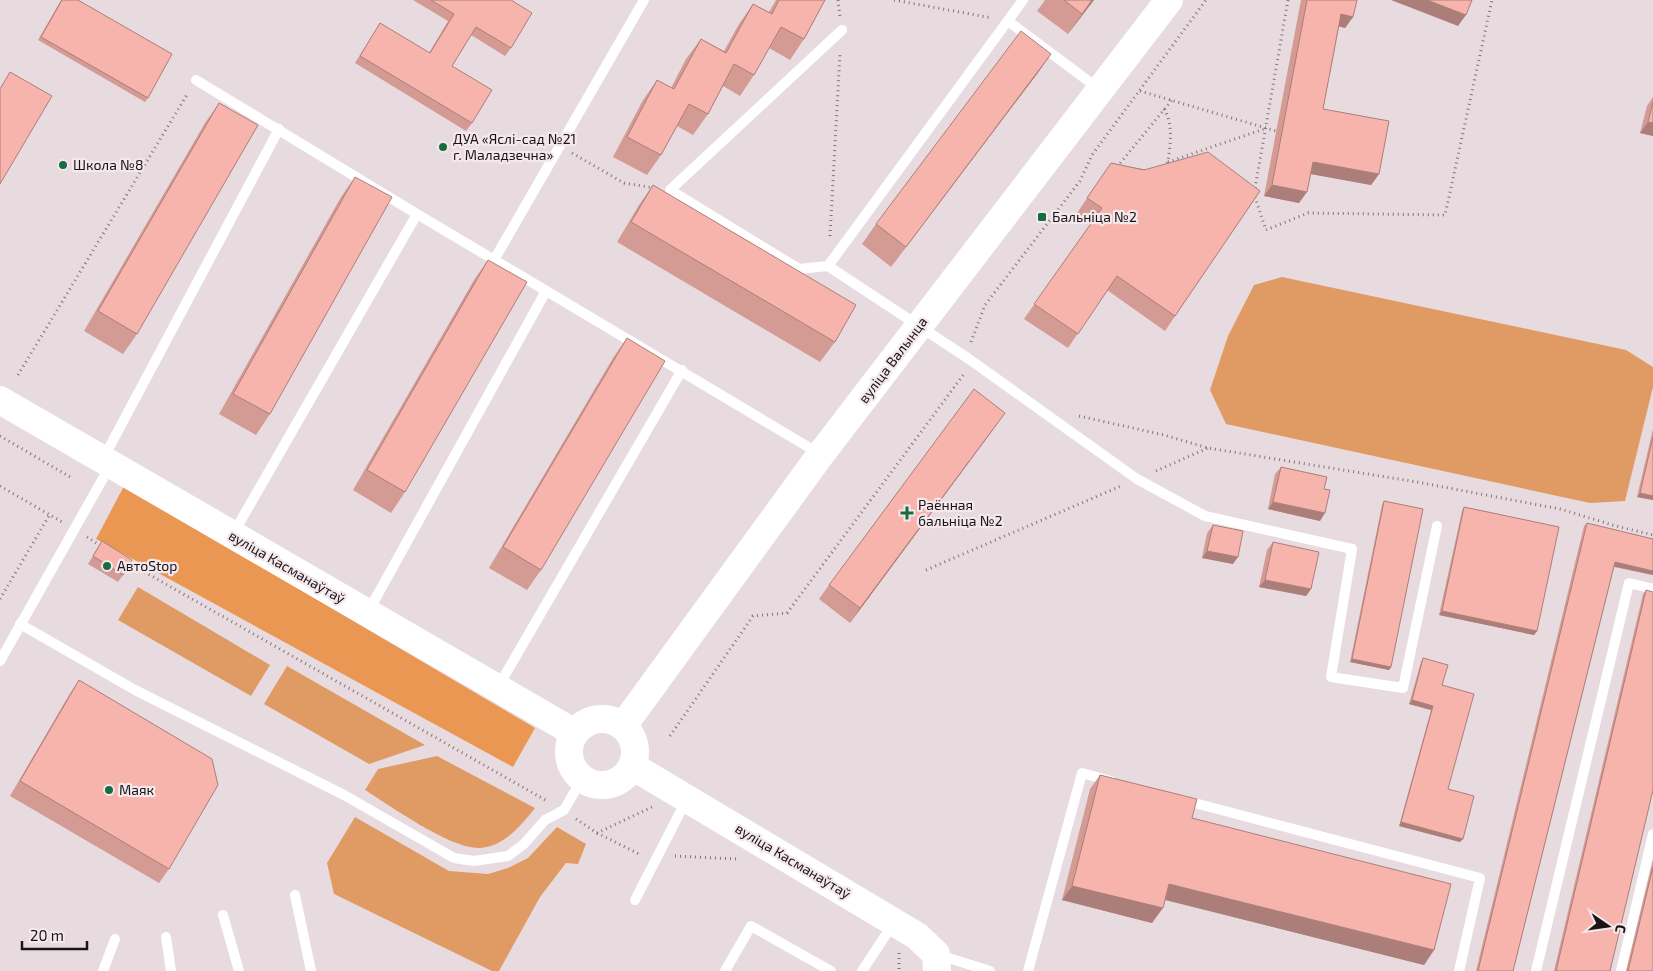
<svg xmlns="http://www.w3.org/2000/svg" width="1653" height="971" viewBox="0 0 1653 971" font-family="'Exo 2',sans-serif">
<style>
.green{fill:#e09b65}
.forest{fill:#ea9754}
.lines{fill:none;stroke-linecap:round;stroke-linejoin:round}
.path{stroke:#7e7678;stroke-width:3;stroke-dasharray:1 4;stroke-linecap:butt}
.lane{stroke:#fff;stroke-width:10}
.secondary{stroke:#fff;stroke-width:28}
.wall{fill:#d49b95}
.shaded-wall{fill:#ac7e79}
.building{fill:#f6b4ad;stroke:#ac7e79}
.poi-dot{fill:#176d3f;stroke:#f5e8ed;stroke-width:2}
.labels{text-anchor:middle;stroke-width:4.5;stroke-linejoin:round;paint-order:stroke}
.poi-label{font-size:14px;fill:#191516;stroke:#f5e8ed;text-anchor:start}
.street-label{font-size:14px;fill:#191516;stroke:#f5e8ed}
</style>
<rect width="100%" height="100%" fill="#e8dbdf"/>
<g class="green">
<path d="M1282 277 1626 350 1653 367V387L1625 501 1590 503 1226 424 1210 390 1228 336 1254 285Z"/>
<path d="M138 587 270 665 251 696 118 620Z"/>
<path d="M287 666 425 745 369 764 264 704Z"/>
<path d="M437 756 535 808C521 825 505 846 481 848 451 850 391 806 365 790L378 769Z"/>
<path d="M355 817 449 871 488 874 508 868 528 858 557 827 586 844 578 864 566 863 540 897 499 971H492L334 894 327 863Z"/>
</g>
<path class="forest" d="M124 486 535 728 513 767 96 539Z"/>
<g class="lines">
<g class="path">
<path d="M838 0 840 17"/>
<path d="M894 0 992 18"/>
<path d="M1288 0 1254 194 1266 230 1308 213 1445 215 1492 0"/>
<path d="M1140 91 1276 131"/>
<path d="M1164 109C1174 126 1170 144 1168 162L1165 165"/>
<path d="M572 153 624 183 655 188"/>
<path d="M1168 162 1264 129"/>
<path d="M1117 167 1172 100"/>
<path d="M830 236 840 53"/>
<path d="M971 342 985 305 1080 181 1092 155 1206 0"/>
<path d="M18 375 188 93"/>
<path d="M1079 416 1164 435 1208 448 1417 482 1560 509 1616 526 1653 535"/>
<path d="M0 436 72 478"/>
<path d="M1156 471 1208 448"/>
<path d="M0 486 62 522"/>
<path d="M87 537 102 547"/>
<path d="M127 562 547 801"/>
<path d="M926 570 1121 486"/>
<path d="M0 599 50 514"/>
<path d="M670 736 753 616 787 613 964 374"/>
<path d="M576 819 597 833 652 807"/>
<path d="M597 833 641 855"/>
<path d="M675 856 738 859"/>
<path d="M899 953V971"/>
</g>
<g class="lane">
<path d="M1008 21 1099 89"/>
<path d="M842 30 670 190 799 269 828 266 1023 0"/>
<path d="M196 80 417 214 820 454"/>
<path d="M494 260 644 0"/>
<path d="M828 266 969 359 1137 479 1205 516 1352 549 1331 677 1403 688 1437 526"/>
<path d="M103 459 279 129"/>
<path d="M233 534 417 214"/>
<path d="M368 612 546 291"/>
<path d="M20 624 135 690 344 795 454 858 474 861 508 856 524 844 545 820 564 810 582 779"/>
<path d="M0 661 110 466"/>
<path d="M498 687 682 370"/>
<path d="M1183 800 1480 878 1459 971"/>
<path d="M295 895 311 971"/>
<path d="M635 900 686 801"/>
<path d="M223 915 239 971"/>
<path d="M166 937 171 971"/>
<path d="M939 955 990 971"/>
<path d="M103 971 115 939"/>
<path d="M725 971 751 926 831 971"/>
<path d="M862 971 893 924"/>
<path d="M1028 971 1082 773 1111 781"/>
<path d="M1536 971 1629 583 1653 589"/>
<path d="M1621 971 1653 834"/>
</g>
<g class="secondary">
<path d="M0 400 575 733"/>
<circle cx="602" cy="752" r="33"/>
<path d="M623 726 821 454 1169 0"/>
<path d="M632 766 917 936 936 954 937 971"/>
</g>
</g>
<g class="wall">
<path d="M61 0H78L148 98 145 102 38 40Z"/>
<path d="M413 0H511V48L505 56 471 35 452 66 472 123 466 131 355 63 380 23 429 53 448 21Z"/>
<path d="M776 0H825L804 39 790 60 769 48 754 75 740 96 723 86 708 114 693 135 677 126 661 155 647 175 613 157 643 100 657 80 671 88 686 59 701 39 724 51 739 24 753 4 769 12Z"/>
<path d="M1045 0H1094L1068 34 1037 11Z"/>
<path d="M1301 0H1357L1353 17 1345 28 1339 26 1323 109 1379 174 1371 185 1311 174 1299 203 1264 196Z"/>
<path d="M1051 54 1037 74 891 267 862 244 876 224Z"/>
<path d="M1653 97V136L1640 133 1647 106Z"/>
<path d="M219 103 137 334 123 354 84 331 205 123Z"/>
<path d="M1111 163 1260 191 1165 331 1107 290 1068 348 1024 319 1092 222 1077 213Z"/>
<path d="M355 177 270 414 256 435 219 414 341 197Z"/>
<path d="M653 185 835 342 820 362 617 242 639 205Z"/>
<path d="M488 260 405 492 391 513 353 490 474 280Z"/>
<path d="M627 338 541 570 527 590 489 568 613 358Z"/>
<path d="M995 427 850 623 819 599 829 585Z"/>
<path d="M1653 429V500L1637 497Z"/>
<path d="M1281 467 1324 489 1320 521 1268 509 1275 474Z"/>
<path d="M1384 501 1391 667 1389 670 1350 662 1382 505Z"/>
<path d="M1464 507 1537 631 1534 635 1439 615 1462 511Z"/>
<path d="M1587 523 1653 539V575L1614 567 1513 971H1476L1584 526Z"/>
<path d="M1213 525 1233 564 1202 558 1207 533Z"/>
<path d="M102 541 123 575 118 582 88 564Z"/>
<path d="M1273 542 1311 589 1306 596 1259 587 1267 550Z"/>
<path d="M1646 590 1610 971H1554L1643 594Z"/>
<path d="M1423 658 1442 685 1448 789 1460 842 1399 826 1431 710 1409 704 1421 662Z"/>
<path d="M79 680 169 869 159 883 10 796 69 695Z"/>
<path d="M1100 775 1192 818 1434 950 1424 965 1165 900 1152 923 1062 900 1090 789Z"/>
<path d="M1653 860V971H1626Z"/>
</g>
<g class="shaded-wall">
<path d="M1092 0H1094L1068 34 1082 14Z"/>
<path d="M1391 0H1427L1466 15 1458 26Z"/>
<path d="M1341 14 1353 17 1345 28 1333 25Z"/>
<path d="M1051 54 1037 74 891 267 906 247Z"/>
<path d="M1648 122 1653 123V136L1640 133Z"/>
<path d="M1313 162 1379 174 1371 185 1305 173Z"/>
<path d="M1272 185 1307 192 1299 203 1264 196Z"/>
<path d="M1005 413 995 427 850 623 860 608Z"/>
<path d="M1640 493 1653 496V500L1637 497Z"/>
<path d="M1273 502 1325 513 1320 521 1268 509Z"/>
<path d="M1207 551 1238 557 1233 564 1202 558Z"/>
<path d="M1615 562 1653 571V575L1612 566Z"/>
<path d="M1265 580 1311 589 1306 596 1259 587Z"/>
<path d="M1442 611 1537 631 1534 635 1439 615Z"/>
<path d="M1352 659 1391 667 1389 670 1350 662Z"/>
<path d="M1412 700 1433 706 1431 710 1409 704Z"/>
<path d="M1401 822 1463 839 1460 842 1399 826Z"/>
<path d="M1169 884 1434 950 1424 965 1158 898Z"/>
<path d="M1072 886 1163 908 1152 923 1062 900Z"/>
</g>
<g class="building">
<path d="M62 0H78L172 54 148 98 41 37Z"/>
<path d="M431 0H511L532 13 511 48 476 27 452 66 492 90 472 123 360 56 380 23 430 53 454 14Z"/>
<path d="M779 0H825L804 39 781 27 754 75 734 64 708 114 689 104 661 155 627 137 657 80 674 89 701 39 726 53 753 4 772 14Z"/>
<path d="M1064 0H1092L1082 14Z"/>
<path d="M1307 0H1357L1353 17 1341 14 1323 109 1389 121 1379 174 1313 162 1307 192 1272 185Z"/>
<path d="M1427 0H1472L1466 15Z"/>
<path d="M1021 31 1051 54 906 247 876 224Z"/>
<path d="M10 72 52 96 0 184V89Z"/>
<path d="M1653 102V123L1648 122Z"/>
<path d="M219 103 258 125 137 334 98 311Z"/>
<path d="M1208 152 1260 191 1175 316 1117 276 1078 334 1034 304 1102 208 1087 198 1111 163 1144 170Z"/>
<path d="M355 177 392 197 270 414 233 394Z"/>
<path d="M653 185 856 305 835 342 631 222Z"/>
<path d="M488 260 527 282 405 492 367 470Z"/>
<path d="M627 338 665 361 541 570 503 547Z"/>
<path d="M974 389 1005 413 860 608 829 585Z"/>
<path d="M1653 437V496L1640 493Z"/>
<path d="M1281 467 1327 477 1324 489 1330 490 1325 513 1273 502Z"/>
<path d="M1384 501 1423 509 1391 667 1352 659Z"/>
<path d="M1464 507 1559 527 1537 631 1442 611Z"/>
<path d="M1587 523 1653 539V571L1615 562 1513 971H1478Z"/>
<path d="M1213 525 1243 531 1238 557 1207 551Z"/>
<path d="M102 541 132 560 123 575 93 556Z"/>
<path d="M1273 542 1319 552 1311 589 1265 580Z"/>
<path d="M1646 590 1653 592V790L1610 971H1556Z"/>
<path d="M1423 658 1448 665 1442 685 1474 694 1448 789 1474 796 1463 839 1401 822 1433 706 1412 700Z"/>
<path d="M79 680 212 759 218 785 169 869 20 781Z"/>
<path d="M1100 775 1197 799 1192 818 1451 884 1434 950 1169 884 1163 908 1072 886Z"/>
<path d="M1653 867V971H1628Z"/>
</g>
<g class="poi-dot">
<circle cx="443" cy="147" r="5"/>
<circle cx="63" cy="165" r="5"/>
<rect x="1037" y="212" width="10" height="10" rx="2.5"/>
<path d="M904.5 505.5h5v5h5v5h-5v5h-5v-5h-5v-5h5z"/>
<circle cx="107" cy="566" r="5"/>
<circle cx="109" cy="790" r="5"/>
</g>
<g class="labels">
<g class="poi-label">
<text x="453" y="144">ДУА «Яслі-сад №21<tspan x="453" dy="16">г. Маладзечна»</tspan></text>
<text x="73" y="170">Школа №8</text>
<text x="1052" y="222">Бальніца №2</text>
<text x="918" y="510">Раённая<tspan x="918" dy="16">бальніца №2</tspan></text>
<text x="117" y="571">АвтоStop</text>
<text x="119" y="795">Маяк</text>
</g>
<g class="street-label">
<text transform="translate(893 360) rotate(-53)" y="5">вуліца Валынца</text>
<text transform="translate(287 567) rotate(30)" y="5">вуліца Касманаўтаў</text>
<text transform="translate(793 861) rotate(31)" y="5">вуліца Касманаўтаў</text>
</g>
</g>
<g transform="translate(1608 926) rotate(103)" stroke="#f5e8ed" stroke-width="4" paint-order="stroke">
<path d="M0-4L9 19L0 12L-9 19Z" fill="#191516"/>
<text y="-8" font-size="14" font-weight="bold" text-anchor="middle" fill="#191516">С</text>
</g>
<path d="M22 941v8h65v-8" fill="none" stroke="#191516" stroke-width="2.5"/>
<text x="30" y="941" font-size="15" fill="#191516" stroke="#f5e8ed" stroke-width="4" paint-order="stroke">20 m</text>
</svg>
